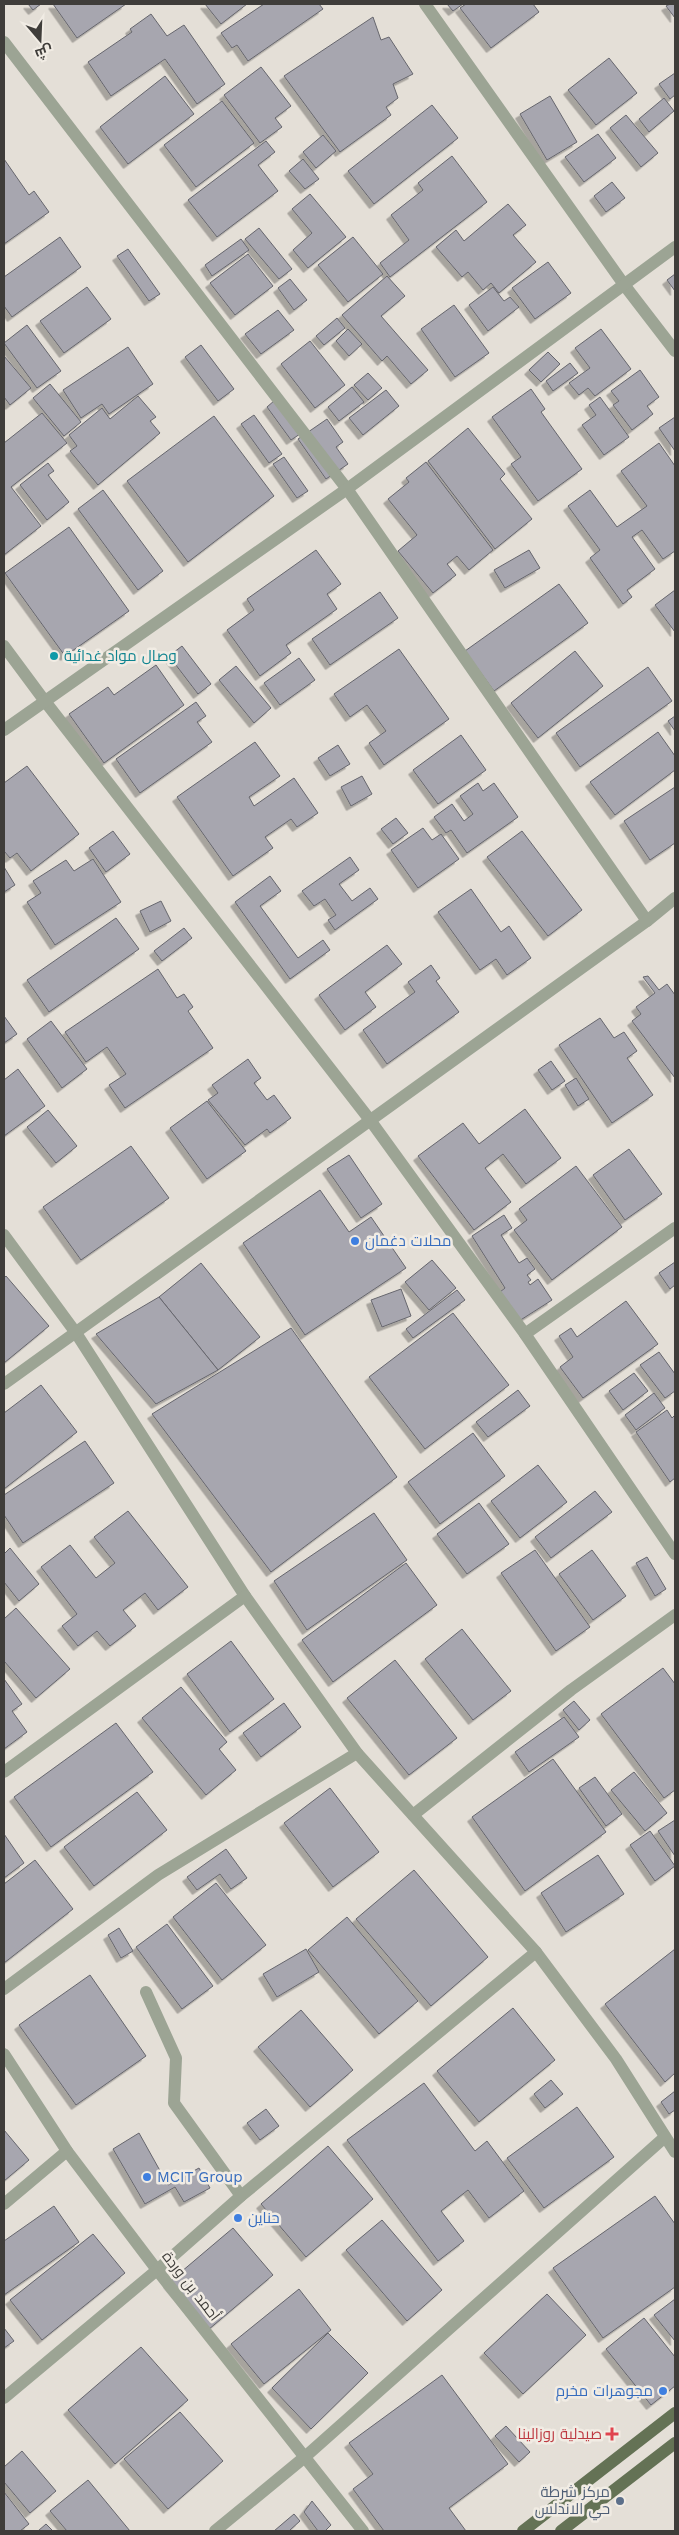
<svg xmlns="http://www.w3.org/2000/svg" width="679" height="2535" viewBox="0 0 679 2535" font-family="'Work Sans',Cairo,sans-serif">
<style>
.building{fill:#a7a6af;stroke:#66666d;filter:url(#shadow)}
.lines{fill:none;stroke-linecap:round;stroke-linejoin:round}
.minor{stroke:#9ca494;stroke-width:12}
.major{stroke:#647255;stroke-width:12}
.culture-dot{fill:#0f9aa8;stroke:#f1ece4;stroke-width:2}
.shop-dot{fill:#3f7fe0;stroke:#f1ece4;stroke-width:2}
.health-dot{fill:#e0444e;stroke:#f1ece4;stroke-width:2}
.service-dot{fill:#5c6f8a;stroke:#f1ece4;stroke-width:2}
.labels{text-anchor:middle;stroke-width:5;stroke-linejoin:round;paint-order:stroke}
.culture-label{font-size:15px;fill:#0d838f;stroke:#f1ece4;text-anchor:start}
.shop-label{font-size:15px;fill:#366cbe;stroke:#f1ece4;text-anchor:start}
.street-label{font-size:15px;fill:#3f3d3a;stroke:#f1ece4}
.health-label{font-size:15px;fill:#be3a42;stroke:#f1ece4;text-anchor:end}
.service-label{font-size:15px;fill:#4e5e75;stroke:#f1ece4;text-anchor:end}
</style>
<defs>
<filter id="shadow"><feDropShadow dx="-4.5" dy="4.5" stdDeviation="0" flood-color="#0004"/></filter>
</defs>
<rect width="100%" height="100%" fill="#e4dfd7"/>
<g class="building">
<path d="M28 4H41L33 10Z"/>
<path d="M53 4H126L77 38Z"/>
<path d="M205 4H247L221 24Z"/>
<path d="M264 4H319L323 9 248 61 237 45 232 48 221 33Z"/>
<path d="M447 4H463L453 11Z"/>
<path d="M466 4H533L539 12 491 48 460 8Z"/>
<path d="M670 4H675V18L666 6Z"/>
<path d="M151 14 167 36 184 25 225 84 197 104 165 59 111 96 88 62 132 32 130 29Z"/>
<path d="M373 17 381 40 389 37 413 74 393 84 398 98 386 107 391 115 340 152 284 76Z"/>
<path d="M609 58 637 93 596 125 568 90Z"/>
<path d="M261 67 291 106 275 118 282 127 260 143 224 95Z"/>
<path d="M675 73V95L670 99 659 84Z"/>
<path d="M165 76 194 114 128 164 100 127Z"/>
<path d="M550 96 577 142 547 160 520 114Z"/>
<path d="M664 98 674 111 649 132 639 119Z"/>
<path d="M222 101 254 143 196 187 164 145Z"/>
<path d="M432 105 458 138 374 204 348 171Z"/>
<path d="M626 115 658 153 641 167 610 128Z"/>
<path d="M598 134 616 158 584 182 565 157Z"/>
<path d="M323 135 336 151 316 168 303 152Z"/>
<path d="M266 141 275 152 258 165 278 191 217 237 188 200Z"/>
<path d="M452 156 487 202 390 277 380 263 409 240 391 215 423 190 418 183Z"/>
<path d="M4 159 29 195 34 191 49 212 4 244Z"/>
<path d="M303 159 319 179 305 189 289 171Z"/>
<path d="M612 182 625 198 606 212 594 196Z"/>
<path d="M310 194 346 237 308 268 293 250 312 233 292 209Z"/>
<path d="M508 204 526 225 513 235 536 262 499 293 491 283 483 290 468 272 462 277 436 247 456 230 464 241Z"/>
<path d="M259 228 292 269 279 279 245 239Z"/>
<path d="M60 237 81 267 12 317 4 306V277Z"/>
<path d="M353 237 383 274 348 302 318 265Z"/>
<path d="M241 239 249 250 212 276 205 265Z"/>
<path d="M128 249 160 294 149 301 117 256Z"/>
<path d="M248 254 273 286 235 315 210 283Z"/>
<path d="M548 262 571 293 535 319 512 288Z"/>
<path d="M675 274V291L667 280Z"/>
<path d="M387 276 405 296 381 316 428 370 411 384 387 356 382 361 342 315Z"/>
<path d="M290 279 307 300 294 310 278 288Z"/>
<path d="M87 287 111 319 64 353 40 321Z"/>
<path d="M493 287 504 301 510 297 519 307 488 331 469 305Z"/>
<path d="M454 305 489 353 455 377 421 329Z"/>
<path d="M278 310 294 330 261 354 245 334Z"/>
<path d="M337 318 345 328 324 345 316 336Z"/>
<path d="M27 325 61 371 37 388 4 343Z"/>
<path d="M348 329 362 344 349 356 336 341Z"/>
<path d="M601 329 631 369 595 396 588 388 579 395 569 383 590 368 575 348Z"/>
<path d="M310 341 345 385 315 408 281 364Z"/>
<path d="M201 345 234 389 218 401 185 357Z"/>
<path d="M128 347 153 384 109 414 102 404 81 418 63 390Z"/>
<path d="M548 352 560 364 541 382 529 370Z"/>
<path d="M4 356 31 388 10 405 4 397Z"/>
<path d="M570 363 578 373 553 391 546 381Z"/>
<path d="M640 370 659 397 647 406 653 414 632 430 613 405 619 401 611 391Z"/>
<path d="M368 373 382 388 368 400 354 385Z"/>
<path d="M50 384 81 422 64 436 33 398Z"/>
<path d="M352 387 364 402 339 421 328 407Z"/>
<path d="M531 389 545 409 541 412 582 469 538 501 511 464 521 457 492 417Z"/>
<path d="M386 390 399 406 363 435 349 418Z"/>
<path d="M138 396 156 417 150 421 160 433 98 485 70 451 77 446 69 435 102 408 110 419Z"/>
<path d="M600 397 629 437 604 455 582 425 596 415 589 405Z"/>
<path d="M275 400 300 434 291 440 267 407Z"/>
<path d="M42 413 67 443 11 487 41 526 4 555V443Z"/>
<path d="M254 415 282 454 269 463 241 424Z"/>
<path d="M214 416 274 496 188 562 127 481Z"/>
<path d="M675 417V451L659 428Z"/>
<path d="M327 419 343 442 336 447 348 464 326 479 298 439Z"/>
<path d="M468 428 505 474 500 479 532 519 495 549 428 461Z"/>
<path d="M659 443 675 466V551L663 559 642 530 632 537 655 569 627 590 632 597 623 604 590 558 600 550 568 506 590 490 617 527 647 506 621 471Z"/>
<path d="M284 457 308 491 297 498 273 464Z"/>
<path d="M426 462 493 550 469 570 457 556 447 564 456 575 433 593 398 551 417 535 388 499 409 482 406 478Z"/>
<path d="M48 463 54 471 48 475 69 502 47 520 20 485Z"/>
<path d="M103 490 163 571 138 590 78 509Z"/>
<path d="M69 527 129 611 65 656 5 573Z"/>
<path d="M316 550 341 584 327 594 337 609 286 645 291 653 260 676 227 630 254 610 247 599Z"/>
<path d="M529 550 540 568 505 588 494 570Z"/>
<path d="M559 584 588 623 494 691 465 651Z"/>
<path d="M675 590V632L655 605Z"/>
<path d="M380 592 398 618 330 665 312 639Z"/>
<path d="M182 646 211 684 198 694 169 656Z"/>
<path d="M399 649 449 719 384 765 369 743 386 731 367 705 350 717 334 694Z"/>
<path d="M575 651 603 686 538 738 511 703Z"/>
<path d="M299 658 315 680 280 705 264 683Z"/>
<path d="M156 665 184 705 104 763 69 714 108 687 114 695Z"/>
<path d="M236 666 271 708 254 723 219 680Z"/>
<path d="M648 667 672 701 580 767 556 733Z"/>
<path d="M196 702 206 716 197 722 212 742 140 793 116 759Z"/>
<path d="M675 716V731L668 721Z"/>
<path d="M658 732 675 756V770L615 815 590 782Z"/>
<path d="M461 735 486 770 438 804 413 770Z"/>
<path d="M255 742 280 776 249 797 254 806 294 778 318 813 297 827 291 819 265 837 273 848 233 876 177 797Z"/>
<path d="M338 745 350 764 330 776 318 758Z"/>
<path d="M27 766 79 834 31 871 17 853 10 858 4 851V783Z"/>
<path d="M362 776 372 794 351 806 341 787Z"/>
<path d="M478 783 483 791 494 783 518 817 467 853 451 830 446 833 434 817 452 804 464 821 473 814 460 796Z"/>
<path d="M675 787V843L650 860 624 821Z"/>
<path d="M396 818 408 833 393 844 381 829Z"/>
<path d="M423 828 432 840 441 834 459 859 418 888 391 850Z"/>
<path d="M113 831 130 854 106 872 89 848Z"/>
<path d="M522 831 582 910 548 936 487 857Z"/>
<path d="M350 857 359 870 339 884 352 901 370 888 378 899 335 930 328 920 336 915 325 899 314 906 302 891Z"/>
<path d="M93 859 121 902 55 945 27 902 41 893 33 881 66 860 74 871Z"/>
<path d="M4 867 15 885 4 892Z"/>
<path d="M270 876 281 891 260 906 298 958 323 940 330 950 290 979 235 902Z"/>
<path d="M471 889 501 932 509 926 531 958 507 975 496 959 480 970 438 912Z"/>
<path d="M161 901 171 921 150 932 140 911Z"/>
<path d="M116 918 139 949 49 1012 27 980Z"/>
<path d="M184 928 192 938 162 961 154 951Z"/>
<path d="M387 945 402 964 365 992 376 1007 345 1030 319 995Z"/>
<path d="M431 965 440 978 436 981 459 1012 387 1064 363 1030 415 992 408 982Z"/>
<path d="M158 969 177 998 184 994 193 1007 188 1011 213 1048 125 1108 109 1085 126 1074 107 1047 86 1062 65 1032Z"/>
<path d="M648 976 659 990 667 984 675 995V1078L632 1021 641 1014 636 1007 655 993 643 977Z"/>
<path d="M4 1016 17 1034 4 1043Z"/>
<path d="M600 1018 614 1038 624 1032 637 1051 627 1058 653 1095 612 1123 559 1045Z"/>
<path d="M51 1021 87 1069 62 1088 27 1039Z"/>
<path d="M248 1059 261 1078 254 1083 267 1100 274 1095 291 1118 270 1133 267 1129 245 1145 208 1100 218 1093 212 1085Z"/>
<path d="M551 1061 565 1081 552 1090 538 1070Z"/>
<path d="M18 1069 45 1106 4 1136V1080Z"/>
<path d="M576 1078 589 1099 578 1106 565 1085Z"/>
<path d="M207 1101 246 1151 207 1179 170 1128Z"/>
<path d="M525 1109 561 1158 526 1184 503 1154 485 1168 511 1202 474 1230 418 1156 463 1123 479 1144Z"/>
<path d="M48 1110 77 1146 56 1163 27 1127Z"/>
<path d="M131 1146 169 1198 81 1260 43 1207Z"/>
<path d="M629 1149 662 1194 625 1220 593 1175Z"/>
<path d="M349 1155 382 1204 361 1218 327 1169Z"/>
<path d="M576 1166 622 1227 552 1280 514 1230 527 1220 519 1209Z"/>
<path d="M320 1190 349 1232 371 1217 406 1268 305 1335 243 1243Z"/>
<path d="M504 1215 512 1228 501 1235 519 1263 527 1258 535 1269 527 1275 531 1280 528 1282 530 1285 538 1279 552 1300 519 1321 500 1292 505 1288 472 1236Z"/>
<path d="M432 1260 456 1288 429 1310 405 1282Z"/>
<path d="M675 1262V1285L670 1289 659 1273Z"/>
<path d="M201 1263 260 1337 218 1370 159 1297Z"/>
<path d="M6 1276 49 1326 4 1363V1278Z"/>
<path d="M401 1289 411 1316 382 1327 371 1300Z"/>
<path d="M457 1290 465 1300 413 1338 406 1329Z"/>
<path d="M159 1297 218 1370 156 1404 96 1334Z"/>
<path d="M626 1301 658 1344 583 1398 560 1367 573 1357 559 1336 571 1328 577 1337Z"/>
<path d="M453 1313 509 1385 425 1449 369 1377Z"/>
<path d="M291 1328 397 1477 271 1572 152 1414Z"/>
<path d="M659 1352 675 1374V1391L665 1398 640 1365Z"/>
<path d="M634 1373 648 1391 623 1410 609 1391Z"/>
<path d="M41 1385 77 1432 4 1489V1413Z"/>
<path d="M518 1390 530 1406 488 1437 476 1422Z"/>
<path d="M654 1393 665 1408 636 1430 625 1415Z"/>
<path d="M667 1410 672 1418 675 1415V1478L670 1482 636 1432Z"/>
<path d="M473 1433 505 1476 440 1524 408 1482Z"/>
<path d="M85 1441 114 1483 23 1543 4 1515V1495Z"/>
<path d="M538 1465 567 1502 520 1538 491 1501Z"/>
<path d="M595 1491 612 1512 551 1558 535 1537Z"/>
<path d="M479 1503 509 1544 467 1574 437 1534Z"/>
<path d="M128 1511 188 1587 158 1610 145 1593 123 1610 136 1626 110 1646 97 1631 78 1646 62 1626 77 1614 41 1567 70 1545 96 1578 115 1563 94 1537Z"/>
<path d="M374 1513 407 1560 307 1630 274 1581Z"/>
<path d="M10 1548 39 1584 19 1601 4 1582V1554Z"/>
<path d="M535 1550 590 1627 556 1651 501 1573Z"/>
<path d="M592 1550 626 1596 593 1620 559 1574Z"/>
<path d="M647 1557 666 1589 655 1596 636 1563Z"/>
<path d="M406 1563 437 1605 333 1682 302 1640Z"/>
<path d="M16 1608 70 1669 36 1698 4 1661V1619Z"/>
<path d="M462 1629 511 1691 473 1720 425 1659Z"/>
<path d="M231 1641 274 1699 230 1732 187 1674Z"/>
<path d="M395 1660 457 1738 409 1775 347 1698Z"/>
<path d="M663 1668 675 1684V1790L664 1798 601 1714Z"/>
<path d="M4 1679 22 1704 12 1711 27 1732 4 1749Z"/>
<path d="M181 1687 227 1742 219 1749 236 1770 206 1795 142 1718Z"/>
<path d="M574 1701 590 1720 579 1730 563 1710Z"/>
<path d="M284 1703 301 1727 261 1757 243 1733Z"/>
<path d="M564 1717 579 1737 529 1772 515 1752Z"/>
<path d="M116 1723 153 1772 51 1847 14 1797Z"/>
<path d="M553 1759 606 1832 525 1891 472 1817Z"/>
<path d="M634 1772 667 1813 645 1831 611 1790Z"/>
<path d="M595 1777 622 1814 606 1826 579 1788Z"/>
<path d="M330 1788 379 1852 333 1887 284 1823Z"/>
<path d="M137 1792 167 1830 94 1886 64 1847Z"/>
<path d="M675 1820V1856L658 1831Z"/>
<path d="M650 1831 675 1866 655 1881 630 1845Z"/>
<path d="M4 1834 24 1863 4 1878Z"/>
<path d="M226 1849 247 1878 231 1889 220 1874 197 1890 187 1877Z"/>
<path d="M598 1855 624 1894 566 1932 541 1893Z"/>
<path d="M35 1860 73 1909 4 1963V1884Z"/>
<path d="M414 1870 488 1957 431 2006 356 1919Z"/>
<path d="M216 1883 266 1945 222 1980 173 1917Z"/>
<path d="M347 1917 418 2001 379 2034 308 1950Z"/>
<path d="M167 1924 213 1986 182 2009 136 1947Z"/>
<path d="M119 1928 133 1951 121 1958 108 1935Z"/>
<path d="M306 1949 319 1972 277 1997 263 1974Z"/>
<path d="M675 1949V2073L665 2082 605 2004Z"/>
<path d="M90 1975 146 2056 76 2105 19 2025Z"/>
<path d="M513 2008 555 2060 479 2122 437 2071Z"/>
<path d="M301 2010 353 2070 310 2107 258 2047Z"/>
<path d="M551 2080 563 2094 545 2108 534 2094Z"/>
<path d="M424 2083 475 2151 487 2141 524 2191 489 2218 468 2190 441 2211 464 2241 438 2261 347 2140Z"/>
<path d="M675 2091V2110L669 2114 661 2102Z"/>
<path d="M577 2107 614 2157 544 2208 507 2158Z"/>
<path d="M266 2109 279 2126 260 2140 247 2123Z"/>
<path d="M4 2130 29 2160 4 2181Z"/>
<path d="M139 2133 168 2185 199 2168 210 2188 184 2202 175 2187 145 2204 113 2149Z"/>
<path d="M328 2146 373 2199 306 2257 261 2204Z"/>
<path d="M655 2196 675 2224V2287L603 2338 553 2268Z"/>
<path d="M54 2206 79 2242 4 2295V2241Z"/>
<path d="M382 2220 442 2290 407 2321 346 2250Z"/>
<path d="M233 2228 273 2275 208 2330 168 2283Z"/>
<path d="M93 2234 125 2273 42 2340 10 2300Z"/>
<path d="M299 2289 331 2330 264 2384 231 2344Z"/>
<path d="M547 2294 586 2335 523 2394 484 2353Z"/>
<path d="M675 2299V2341L654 2315Z"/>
<path d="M644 2318 675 2357V2386L651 2405 606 2349Z"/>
<path d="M4 2328 14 2341 4 2348Z"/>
<path d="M328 2333 368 2373 311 2429 272 2388Z"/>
<path d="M141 2347 188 2400 115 2464 68 2410Z"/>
<path d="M442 2375 508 2464 449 2508 466 2531H384L353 2489 373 2474 349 2443Z"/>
<path d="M180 2412 223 2461 168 2509 124 2459Z"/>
<path d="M506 2426 530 2452 519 2462 495 2436Z"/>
<path d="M22 2451 56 2491 30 2513 4 2482V2467Z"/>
<path d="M88 2480 130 2531H67L50 2511Z"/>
<path d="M4 2492 29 2524 20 2531H4Z"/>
<path d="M312 2501 331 2525 325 2531H318L304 2512Z"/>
<path d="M294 2514 300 2521 290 2530 291 2531H274Z"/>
<path d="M46 2524 53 2531H38Z"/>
</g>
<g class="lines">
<g class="minor">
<path d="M425 4 625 286 675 351"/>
<path d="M4 42 347 489 647 921"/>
<path d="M4 646 44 700 370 1120 525 1334 675 1554"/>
<path d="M4 730 347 489 675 247"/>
<path d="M4 1235 76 1333 245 1596 357 1753 536 1952 616 2059 675 2152"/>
<path d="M525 1334 675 1228"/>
<path d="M4 1384 647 921 675 898"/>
<path d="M4 1772 245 1596"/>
<path d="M413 1815 571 1690 675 1615"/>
<path d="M4 1989 158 1875 357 1753"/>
<path d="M146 1992 176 2058 174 2103 241 2196"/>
<path d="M4 2054 67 2151 157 2270 363 2531"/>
<path d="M4 2204 67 2151"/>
<path d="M4 2398 157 2270 241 2196 536 1952"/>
<path d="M215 2531 306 2456 665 2137"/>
</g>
<g class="major">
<path d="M523 2531 675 2413"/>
<path d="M561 2531 675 2443"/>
</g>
</g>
<circle class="culture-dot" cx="54" cy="656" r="5"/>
<g class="shop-dot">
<circle cx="355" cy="1241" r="5"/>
<circle cx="147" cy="2177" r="5"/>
<circle cx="238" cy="2218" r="5"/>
<circle cx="663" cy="2391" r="5"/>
</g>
<path class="health-dot" d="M609.5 2426.5h5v5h5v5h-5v5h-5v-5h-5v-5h5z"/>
<circle class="service-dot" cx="620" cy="2501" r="5"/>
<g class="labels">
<g class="culture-label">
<text x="64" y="661">وصال مواد غدائية</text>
</g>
<g class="shop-label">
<text x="365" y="1246">محلات دغمان</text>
<text x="157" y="2182">MCIT Group</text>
<text x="248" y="2223">حناين</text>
<text x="653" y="2396" text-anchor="end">مجوهرات مخرم</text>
</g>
<g class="street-label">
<text transform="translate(191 2286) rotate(52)" y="5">أحمد بن وردة</text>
</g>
<g class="health-label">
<text x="602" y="2439">صيدلية روزالينا</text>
</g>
<g class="service-label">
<text x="610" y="2497">مركز شرطة<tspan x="610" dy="17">حي الاندلس</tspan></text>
</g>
</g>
<rect width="679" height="2535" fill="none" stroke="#3f3d3a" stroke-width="10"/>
<g transform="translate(40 40) rotate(161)" stroke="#f1ece4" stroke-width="4" paint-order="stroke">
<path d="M0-4L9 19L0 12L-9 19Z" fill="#3f3d3a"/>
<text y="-8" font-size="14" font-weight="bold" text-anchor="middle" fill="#3f3d3a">ش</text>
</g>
</svg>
